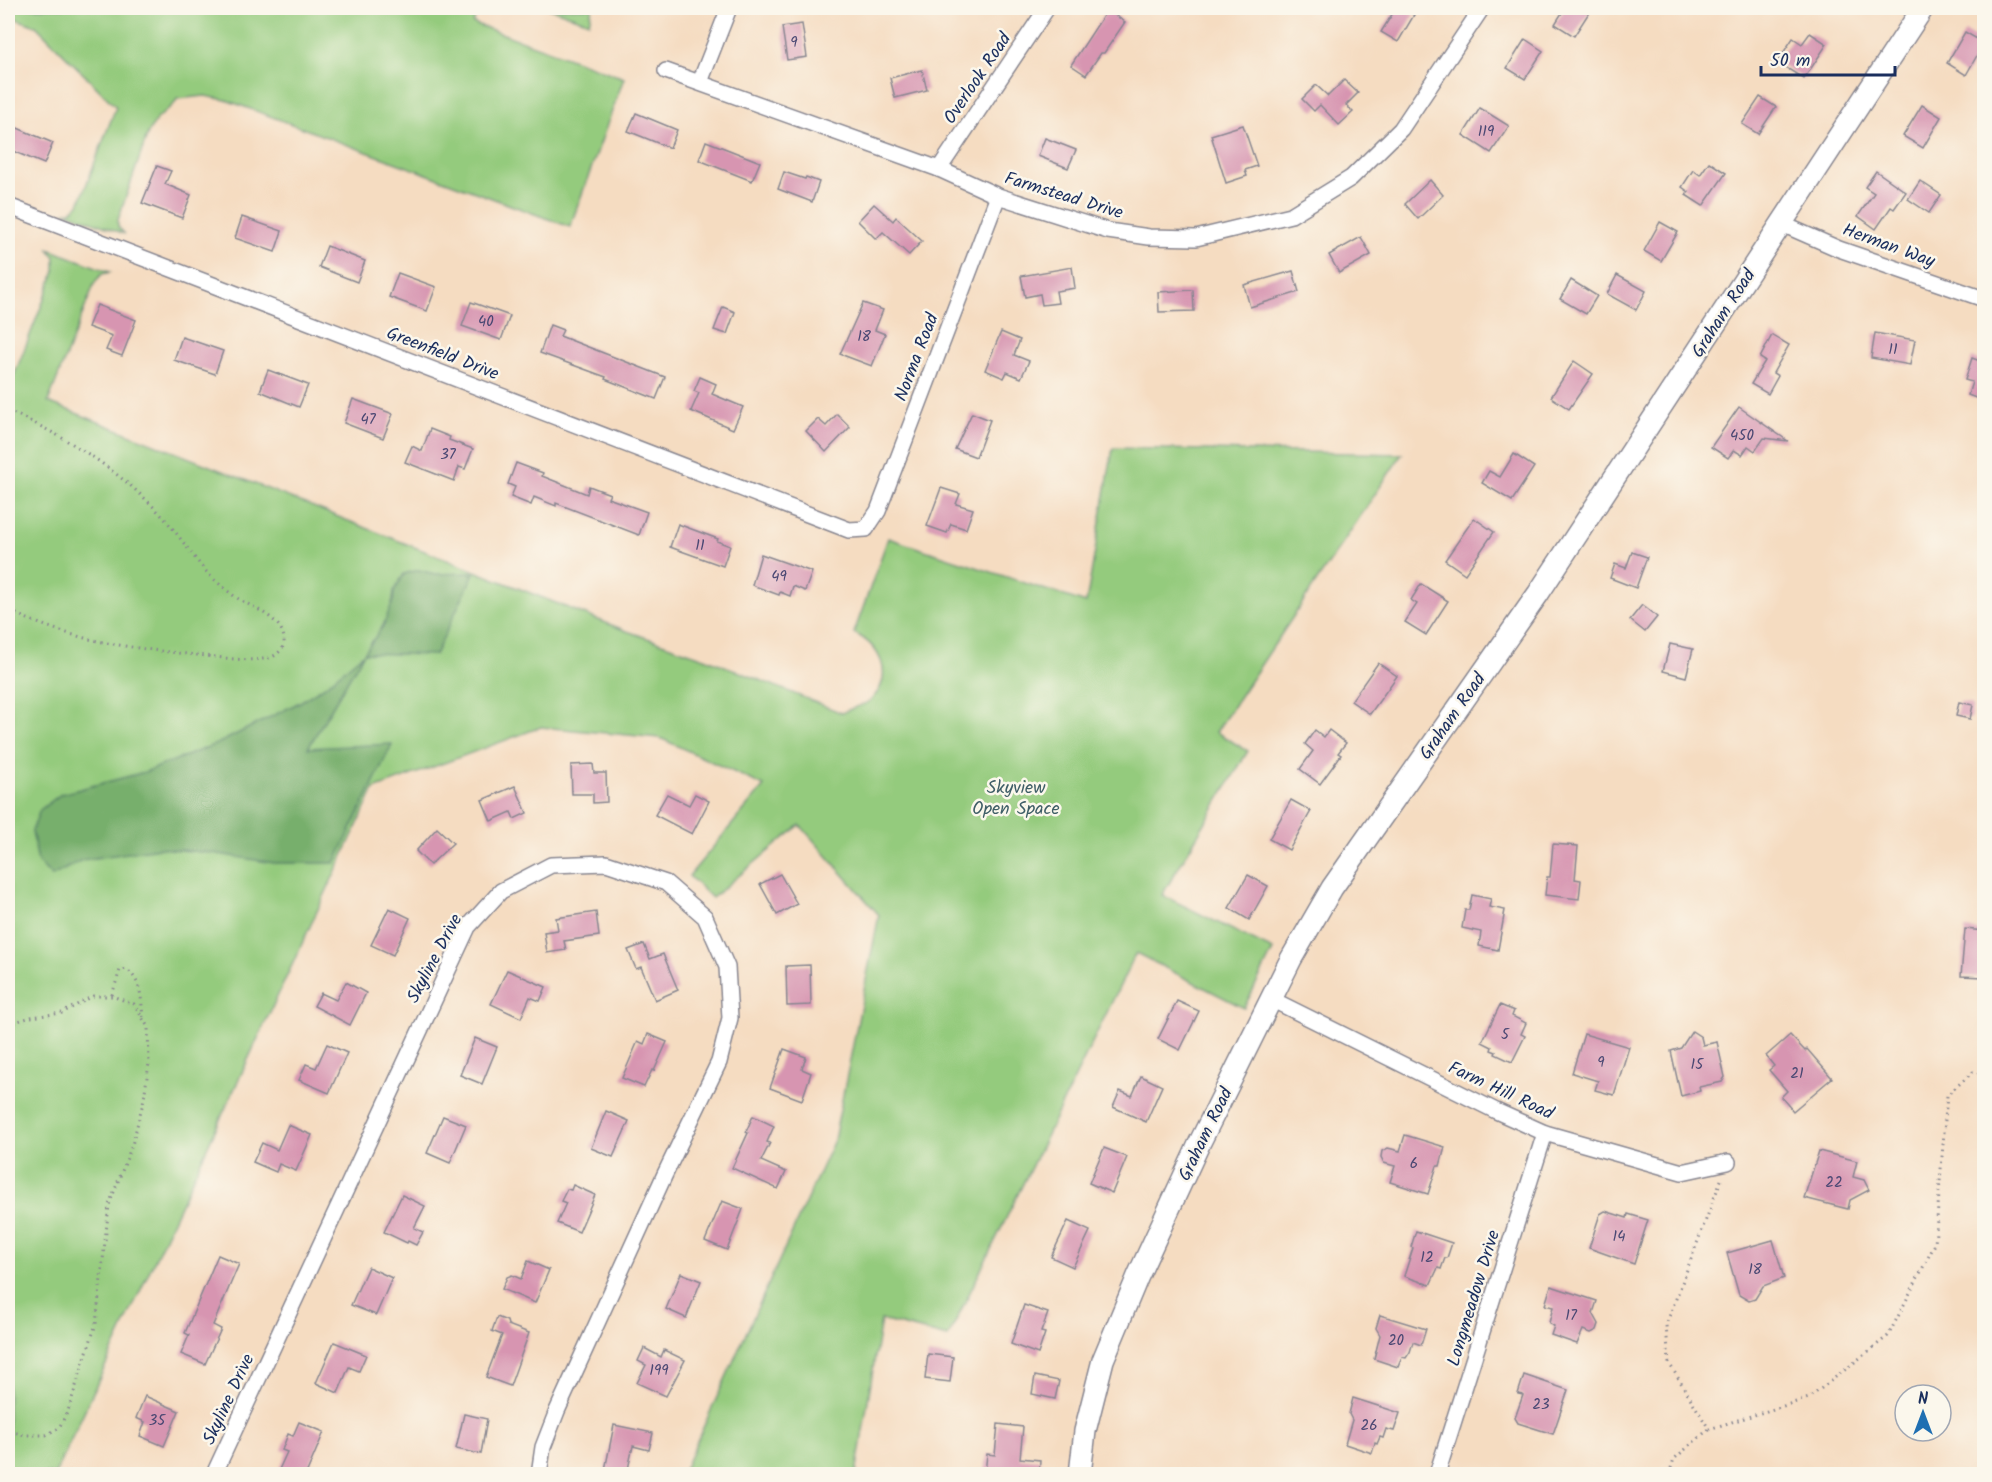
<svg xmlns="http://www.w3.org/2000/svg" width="1992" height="1482" viewBox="0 0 1992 1482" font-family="Kalam,sans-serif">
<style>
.green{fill:#94cb7d;stroke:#587d6e;stroke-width:1.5}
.forest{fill:#77af6c;stroke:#496f65;stroke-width:1.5}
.building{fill:#d795b1}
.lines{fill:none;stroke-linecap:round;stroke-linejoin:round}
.street-casing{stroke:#888690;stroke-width:18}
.secondary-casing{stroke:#888690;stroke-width:24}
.path{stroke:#888690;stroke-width:3;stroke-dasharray:1.5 4.5;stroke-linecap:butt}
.street{stroke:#fff;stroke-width:15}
.secondary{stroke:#fff;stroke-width:21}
.labels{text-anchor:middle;stroke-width:5;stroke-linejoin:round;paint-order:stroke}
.number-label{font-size:15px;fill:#4a4873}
.street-label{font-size:18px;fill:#1b2f5e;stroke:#fbf7ec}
.park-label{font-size:18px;fill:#3f5e67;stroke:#fbf7ec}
</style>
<rect width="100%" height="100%" fill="#fbf7ec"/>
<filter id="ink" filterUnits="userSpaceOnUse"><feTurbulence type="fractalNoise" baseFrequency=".0167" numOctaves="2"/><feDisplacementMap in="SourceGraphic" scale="12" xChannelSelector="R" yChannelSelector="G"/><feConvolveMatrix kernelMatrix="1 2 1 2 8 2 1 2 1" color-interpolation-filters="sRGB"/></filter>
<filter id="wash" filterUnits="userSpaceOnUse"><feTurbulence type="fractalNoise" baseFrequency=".008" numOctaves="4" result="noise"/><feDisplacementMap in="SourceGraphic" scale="24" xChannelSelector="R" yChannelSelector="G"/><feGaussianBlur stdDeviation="1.35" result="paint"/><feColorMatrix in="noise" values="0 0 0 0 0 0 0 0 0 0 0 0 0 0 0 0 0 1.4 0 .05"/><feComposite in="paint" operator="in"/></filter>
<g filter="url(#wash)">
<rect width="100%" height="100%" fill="#f5dcc1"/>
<g class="green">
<path d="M8 8H479L473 23 624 78 570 227 226 100 205 96 177 99 175 103 157 119 148 133 118 220V227L125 234 66 212 71 211 79 204 116 107 36 26 8 16Z"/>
<path d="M548 8H592L589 22Z"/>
<path d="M49 249 110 272 102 274 95 282 48 402 624 630 705 658 842 713C852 707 863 707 872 699 895 675 880 646 854 633L888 538 1086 603 1113 448 1402 454 1216 732 1248 751 1162 895 1273 950 1244 1008 1136 953 948 1337 881 1320 856 1474H682L834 1140 879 915 800 825 712 898 689 876 764 786 660 738 541 727 374 789 55 1474H8V386H10L55 271V257Z"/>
</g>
<path class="forest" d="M419 570 435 574 474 573 435 655 364 653 308 748 392 744 335 863H274L212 853 159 848 82 860 52 876 38 862 32 831 40 810 61 794 145 772 219 743 300 702 325 686 364 653 383 626 393 601 394 591 404 574Z"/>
<g id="blocks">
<g class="building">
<path d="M1396 8H1402L1414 15 1398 42 1381 32Z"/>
<path d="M1565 8H1592L1574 36 1555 24Z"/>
<path d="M1107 10 1125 22 1104 53H1101L1086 75 1071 65Z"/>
<path d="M802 24 807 57 787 60 782 27Z"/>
<path d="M1965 32 1984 43 1966 75 1947 63Z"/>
<path d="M1810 33 1827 44 1804 79 1777 62 1793 38 1802 44Z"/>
<path d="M1525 39 1543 51 1525 79 1507 68Z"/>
<path d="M922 70 927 90 895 98 890 78Z"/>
<path d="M1344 80 1358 93 1346 105 1353 112 1339 125 1320 105 1314 111 1302 99 1316 85 1328 96Z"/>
<path d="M1760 97 1776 107 1758 134 1742 124Z"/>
<path d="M1922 105 1941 117 1923 148 1903 136Z"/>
<path d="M1480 108 1509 126 1491 153 1463 135Z"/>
<path d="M636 113 677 130 670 148 628 131Z"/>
<path d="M1243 125 1257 166 1245 170 1247 176 1226 183 1211 135Z"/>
<path d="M15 127 53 143 44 164 8 149Z"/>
<path d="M1045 138 1076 150 1068 168 1038 156Z"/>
<path d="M706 141 760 162 752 181 699 160Z"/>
<path d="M1709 162 1726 173 1703 206 1686 195 1689 192 1682 187 1693 170 1700 175Z"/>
<path d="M157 166 171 171 165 184 191 195 182 218 142 203Z"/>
<path d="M1876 171 1906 192 1894 209 1891 207 1876 229 1858 216 1874 193 1865 187Z"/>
<path d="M784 172 805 179 806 177 819 182 812 202 778 189Z"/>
<path d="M1430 180 1443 195 1418 219 1405 204Z"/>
<path d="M1920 181 1941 195 1929 213 1908 199Z"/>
<path d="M874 204 893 221 896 217 922 241 909 255 883 232 876 239 858 221Z"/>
<path d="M242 217 282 231 275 252 235 238Z"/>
<path d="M1660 222 1678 232 1661 261 1644 251Z"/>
<path d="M1361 237 1371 255 1339 273 1329 255Z"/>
<path d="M327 246 365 261 357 282 319 267Z"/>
<path d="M1072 267 1075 288 1056 291 1058 303 1042 305 1040 294 1025 297 1021 276Z"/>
<path d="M1293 271 1299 292 1250 307 1244 285Z"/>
<path d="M398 273 436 287 427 311 389 297Z"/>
<path d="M1617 275 1646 291 1636 310 1607 294Z"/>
<path d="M1571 280 1597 296 1586 314 1560 299Z"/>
<path d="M1193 290 1194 311 1159 312 1158 292Z"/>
<path d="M471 302 510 316 501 340 462 326Z"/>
<path d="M863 303 883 310 875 330 885 334 872 366 840 354Z"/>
<path d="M97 305 136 320 122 356 106 350 112 336 88 327Z"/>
<path d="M723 307 735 312 727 334 714 330Z"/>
<path d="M550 325 563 330 560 336 665 377 656 399 605 379 606 377 540 353Z"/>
<path d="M1001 332 1020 340 1014 355 1029 361 1021 378 1007 372 1004 378 985 370Z"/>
<path d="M1875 333 1915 340 1910 365 1871 358Z"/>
<path d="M1772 335 1789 345 1773 373 1778 376 1768 394 1751 384 1765 361 1760 358Z"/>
<path d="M182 337 223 351 215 374 174 360Z"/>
<path d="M1982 354H1984V390L1981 400 1968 395 1972 382 1965 380 1972 358 1980 361Z"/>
<path d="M1574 361 1593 374 1569 409 1551 397Z"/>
<path d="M268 370 308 385 299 407 260 391Z"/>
<path d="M700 377 716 384 712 394 743 407 733 429 691 411 699 393 694 391Z"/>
<path d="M353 399 393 414 383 438 344 423Z"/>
<path d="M1739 407 1788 441 1764 438 1755 451 1748 446 1742 455 1734 450 1728 458 1711 447Z"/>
<path d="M972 413 990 420 976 457 955 449Z"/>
<path d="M837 414 850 427 826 452 806 431 818 419 826 426Z"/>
<path d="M430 429 450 437 449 440 473 449 465 469 459 467 454 481 405 462 412 446 422 451Z"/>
<path d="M1514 454 1534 467 1512 501 1482 483 1489 471 1500 477Z"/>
<path d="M516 463 543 473 542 476 587 494 589 486 610 494 608 498 647 512 639 535 556 503V506L534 497 531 505 511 497 515 487 508 484Z"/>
<path d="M941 488 960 494 956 504 973 509 966 529 951 524 947 533 927 526Z"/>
<path d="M1474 518 1494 532 1465 574 1445 560Z"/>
<path d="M678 524 718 539 717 541 730 546 723 566 670 547Z"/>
<path d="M1632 552 1647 557 1636 588 1610 578 1615 564 1626 568Z"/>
<path d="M761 554 812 572 805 591 793 586 790 596 780 592 779 595 752 585Z"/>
<path d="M1421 584 1448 601 1426 635 1405 622 1417 604 1411 600Z"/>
<path d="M1642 605 1657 617 1645 632 1630 620Z"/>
<path d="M1670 644 1693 649 1686 677 1663 671Z"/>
<path d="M1378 663 1397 676 1370 714 1351 701Z"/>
<path d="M1959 702 1973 705 1970 719 1956 716Z"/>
<path d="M1315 730 1324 737 1329 730 1346 743 1338 753 1341 755 1320 784 1300 769 1313 751 1305 744Z"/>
<path d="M593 764 594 773H606L607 802 593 803V794H572L571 765Z"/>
<path d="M515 786 527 813 514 819 511 812 491 821 482 800Z"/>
<path d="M667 794 689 805 695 794 709 801 692 834 655 815Z"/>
<path d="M1291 800 1311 811 1289 850 1269 839Z"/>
<path d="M437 828 453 843 430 865 416 851Z"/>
<path d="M1553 844 1578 846 1575 879 1581 880 1579 899 1545 895 1547 877H1550Z"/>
<path d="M780 874 797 904 777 915 760 884Z"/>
<path d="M1248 875 1268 886 1249 920 1229 908Z"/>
<path d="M1472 895 1491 899 1489 907 1505 910 1498 950 1479 946 1481 932 1462 928 1465 910H1469Z"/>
<path d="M389 908 410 918 393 955 371 945Z"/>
<path d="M596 912 599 936 564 941 566 950 547 953 544 932 558 930 556 918Z"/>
<path d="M1965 929 1984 931V977L1961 976Z"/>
<path d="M644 944 650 959 663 954 678 990 655 1000 641 967 636 969 628 950Z"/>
<path d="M810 965 811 1005 787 1006 786 966Z"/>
<path d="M507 970 546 987 540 1001 530 997 521 1018 491 1004Z"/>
<path d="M346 982 366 993 350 1025 314 1006 321 993 336 1000Z"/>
<path d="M1177 1001 1199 1011 1180 1050 1158 1039Z"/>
<path d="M1500 1005 1514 1011 1512 1016 1526 1023 1521 1034 1525 1036 1512 1062 1495 1054 1496 1052 1491 1050 1492 1047 1482 1042Z"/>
<path d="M1692 1031 1701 1037 1703 1045 1717 1042 1725 1077 1722 1082 1699 1087 1700 1091 1681 1096 1671 1051 1681 1048Z"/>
<path d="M648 1034 667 1042 654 1071 652 1070 644 1087 622 1078 638 1041 644 1044Z"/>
<path d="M1584 1034 1629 1047 1614 1095 1595 1090 1598 1081 1572 1073Z"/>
<path d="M1790 1035 1805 1051 1807 1049 1832 1078 1793 1111 1781 1097 1787 1091 1769 1070 1774 1066 1766 1056Z"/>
<path d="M475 1038 497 1047 482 1084 460 1075Z"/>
<path d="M327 1044 347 1053 329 1093 299 1080 306 1064 316 1068Z"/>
<path d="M784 1049 806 1057 802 1069 811 1073 802 1100 770 1088Z"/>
<path d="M1141 1076 1162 1086 1146 1122 1113 1107 1120 1091 1132 1096Z"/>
<path d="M606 1111 629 1121 613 1157 591 1148Z"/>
<path d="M443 1116 466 1125 450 1163 427 1153Z"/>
<path d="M753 1116 774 1126 767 1142 770 1143 761 1161 786 1172 778 1189 732 1168 748 1133 746 1132Z"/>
<path d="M288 1125 312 1135 296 1171 279 1164 276 1172 253 1162 262 1143 277 1150Z"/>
<path d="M1405 1135 1445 1147 1440 1166H1437L1428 1194 1390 1182 1395 1166 1384 1163 1381 1157 1382 1151 1388 1148 1400 1151Z"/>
<path d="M1104 1148 1127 1157 1112 1193 1089 1183Z"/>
<path d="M1819 1151 1857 1161 1853 1177 1864 1180 1869 1190 1850 1200 1848 1209 1804 1198Z"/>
<path d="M573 1185 595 1195 579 1232 557 1223 566 1203 561 1201 567 1189 571 1190Z"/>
<path d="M402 1195 425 1206 414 1228 423 1232 416 1245 408 1241 407 1243 384 1232Z"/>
<path d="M722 1201 743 1209 727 1250 705 1241Z"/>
<path d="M1605 1211 1627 1218 1628 1214 1648 1220 1634 1264 1589 1248 1600 1214Z"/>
<path d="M1068 1221 1090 1231 1073 1267 1051 1257Z"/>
<path d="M1416 1231 1452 1243 1447 1258H1445L1441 1269 1438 1268 1430 1285 1404 1276 1413 1248 1411 1247Z"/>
<path d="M1773 1240 1784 1278 1763 1286 1755 1299 1749 1301 1739 1295 1727 1253Z"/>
<path d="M218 1255 239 1264 213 1325 221 1329 205 1364 181 1354 189 1335 185 1333Z"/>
<path d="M528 1261 549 1270 535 1303 502 1289 507 1277 512 1275 521 1279Z"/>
<path d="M368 1267 392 1278 376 1315 351 1305Z"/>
<path d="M681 1273 701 1281 686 1318 666 1309Z"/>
<path d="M1551 1286 1597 1301 1593 1313 1599 1324 1597 1330 1591 1333 1583 1330 1577 1344 1551 1335 1554 1326 1549 1323 1553 1307 1545 1305Z"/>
<path d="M1024 1305 1048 1313 1041 1332 1045 1333 1038 1354 1011 1344Z"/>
<path d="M1380 1315 1426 1329 1421 1345 1413 1342 1410 1352 1406 1358 1402 1357 1398 1367 1374 1359 1380 1335 1376 1328Z"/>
<path d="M497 1317 507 1321 508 1325 529 1333 510 1386 486 1377 502 1335 492 1331Z"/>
<path d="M334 1342 366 1355 359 1371 349 1367 338 1393 316 1383Z"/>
<path d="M644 1348 661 1357 664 1350 685 1360 666 1396 637 1383 646 1365 638 1361Z"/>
<path d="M928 1354 953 1357 950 1382 925 1379Z"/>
<path d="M1524 1375 1568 1390 1553 1434 1518 1423 1515 1418 1523 1395 1518 1394Z"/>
<path d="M1035 1376 1059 1381 1055 1399 1032 1394Z"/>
<path d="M145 1396 179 1411 164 1446 140 1436 145 1422 136 1418Z"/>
<path d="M1353 1398 1400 1413 1394 1431 1386 1429 1383 1438 1380 1437 1377 1444 1375 1443 1372 1453 1345 1444 1352 1420 1349 1414Z"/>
<path d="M464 1414 487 1419 481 1454 456 1449Z"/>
<path d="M299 1422 324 1432 306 1474H277L287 1452 282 1450 288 1434 293 1436Z"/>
<path d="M998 1424 1023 1427 1020 1458 1040 1460 1039 1474H985L987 1454 995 1455Z"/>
<path d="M614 1425 653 1433 649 1450 633 1446 627 1474 605 1470Z"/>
</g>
</g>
</g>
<g filter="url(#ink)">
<use href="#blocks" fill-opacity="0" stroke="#888690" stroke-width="1.5"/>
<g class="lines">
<g class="street-casing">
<g id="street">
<path d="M666 71 939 169 998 196 1108 231 1149 237 1196 238 1291 215 1351 178 1401 129 1482 8"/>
<path d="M700 82 729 8"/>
<path d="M939 169 1047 8"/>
<path d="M8 206 849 530 866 529 878 511 998 196"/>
<path d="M1782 224 1839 249 1984 299"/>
<path d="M1271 999 1496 1111 1545 1133 1682 1172 1728 1162"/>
<path d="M214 1474 468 927 501 891 551 865 606 863 666 883 705 917 727 967 730 1018 719 1062 665 1174 557 1411 543 1447 539 1474"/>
<path d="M1437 1474 1545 1133"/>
</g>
</g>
<g class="secondary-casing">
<path id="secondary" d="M1080 1474 1085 1431 1103 1360 1138 1276 1200 1142 1291 959 1332 888 1538 594 1923 8"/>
</g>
<g class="path">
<path d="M8 411C66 436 121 471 164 518 181 537 198 566 216 581 223 587 230 593 237 598 253 608 286 619 284 643 283 650 276 656 269 658 249 662 226 658 206 656 168 652 130 648 93 640 63 633 35 623 8 610"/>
<path d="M112 995 120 970 126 969C142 981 141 998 143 1017"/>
<path d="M8 1024 31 1017 62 1013 93 996H112L134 1004 148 1027 149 1063 144 1099 132 1145 109 1205 96 1324 68 1411 59 1428 46 1435H25L13 1432"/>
<path d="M1721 1180 1666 1325 1669 1363 1709 1429 1809 1398 1888 1336 1935 1244 1947 1095 1973 1072 1984 1075"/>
<path d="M8 1341 10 1364 9 1389 11 1424 13 1432 8 1446"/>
<path d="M1669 1474 1674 1459 1709 1429"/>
</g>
<use href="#street" class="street"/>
<use href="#secondary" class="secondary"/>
</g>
</g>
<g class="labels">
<g class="number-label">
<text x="794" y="47">9</text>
<text x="1486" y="136">119</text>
<text x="486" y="326">40</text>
<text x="864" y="341">18</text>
<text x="1893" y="354">11</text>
<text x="368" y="424">47</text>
<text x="1742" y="440">450</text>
<text x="448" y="459">37</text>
<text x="700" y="550">11</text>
<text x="779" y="581">49</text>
<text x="1505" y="1039">5</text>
<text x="1601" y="1067">9</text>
<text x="1697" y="1069">15</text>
<text x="1797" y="1078">21</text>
<text x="1414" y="1168">6</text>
<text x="1834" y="1187">22</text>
<text x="1619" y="1241">14</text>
<text x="1427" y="1262">12</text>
<text x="1755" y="1274">18</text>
<text x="1571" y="1320">17</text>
<text x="1396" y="1345">20</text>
<text x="659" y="1375">199</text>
<text x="1541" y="1409">23</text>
<text x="157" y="1425">35</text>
<text x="1369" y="1430">26</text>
</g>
<g class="street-label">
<text transform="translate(977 78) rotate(-56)" y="6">Overlook Road</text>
<text transform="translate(1064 195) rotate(17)" y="6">Farmstead Drive</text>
<text transform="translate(1889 245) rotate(20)" y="6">Herman Way</text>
<text transform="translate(1723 313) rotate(-57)" y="6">Graham Road</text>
<text transform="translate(443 353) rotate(21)" y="6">Greenfield Drive</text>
<text transform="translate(916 357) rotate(-69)" y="6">Norma Road</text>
<text transform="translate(1452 716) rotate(-55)" y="6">Graham Road</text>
<text transform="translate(434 958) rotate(-62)" y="6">Skyline Drive</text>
<text transform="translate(1501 1090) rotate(25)" y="6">Farm Hill Road</text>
<text transform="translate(1205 1134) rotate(-64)" y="6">Graham Road</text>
<text transform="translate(1473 1298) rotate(-73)" y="6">Longmeadow Drive</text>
<text transform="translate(228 1399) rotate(-65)" y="6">Skyline Drive</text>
</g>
<g class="park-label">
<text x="1016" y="793">Skyview<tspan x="1016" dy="21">Open Space</tspan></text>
</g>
</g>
<rect width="1992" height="1482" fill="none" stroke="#fbf7ec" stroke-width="30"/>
<g transform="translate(1923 1413)"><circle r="28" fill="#fbf7ec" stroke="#a1a7b3" stroke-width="1.5"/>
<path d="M0-4.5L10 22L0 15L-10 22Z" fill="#1f6fb2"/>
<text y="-9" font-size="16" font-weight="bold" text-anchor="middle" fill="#1b2f5e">N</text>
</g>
<path d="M1761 66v9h134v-9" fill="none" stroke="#1b2f5e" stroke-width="3"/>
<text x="1770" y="66" font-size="18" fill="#1b2f5e" stroke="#fbf7ec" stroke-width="4.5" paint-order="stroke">50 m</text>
</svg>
